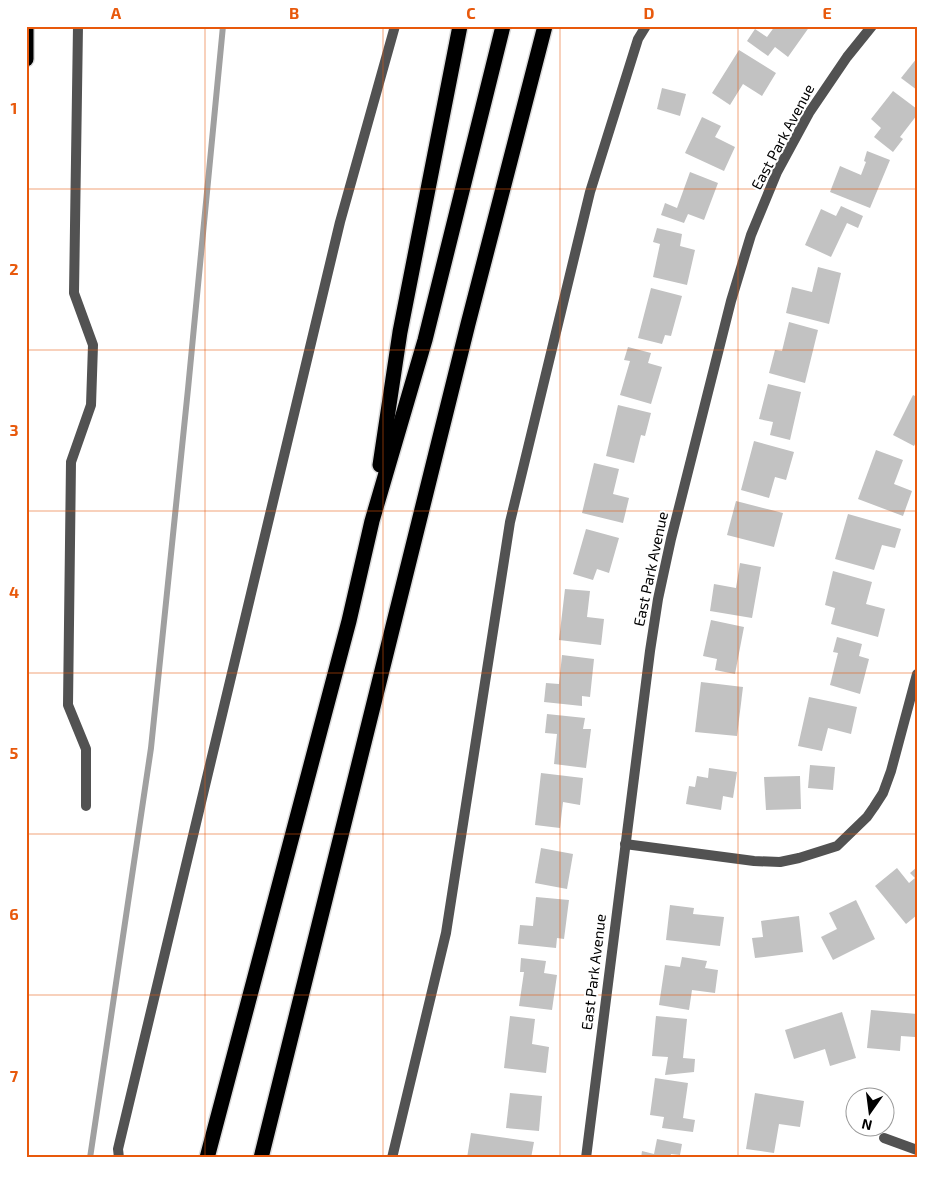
<svg xmlns="http://www.w3.org/2000/svg" width="943" height="1184" viewBox="0 0 943 1184" font-family="'Exo 2',sans-serif">
<style>
.lines{fill:none;stroke-linecap:round;stroke-linejoin:round}
.stream{stroke:#a0a0a0;stroke-width:6}
.building{fill:#c2c2c2}
.motorway-casing{stroke:#dbdbdb;stroke-width:18}
.service{stroke:#525252;stroke-width:10}
.minor{stroke:#525252;stroke-width:10}
.motorway{stroke:#000;stroke-width:15}
.grid{fill:none;stroke:#e8590c;stroke-width:1;stroke-opacity:0.55}
.labels{text-anchor:middle;stroke-width:4;stroke-linejoin:round;paint-order:stroke}
.street-label{font-size:15px;fill:#000;stroke:#fff}
.neatline{fill:none;stroke:#e8590c;stroke-width:2}
.grid-label{font-size:16px;text-anchor:middle;font-weight:bold;fill:#e8590c}
</style>
<rect width="100%" height="100%" fill="#fff"/>
<g class="lines">
<path class="stream" d="M90 1158 151 748 188 389 223 26"/>
</g>
<g class="building">
<path d="M775 26H810L788 57 775 47 768 56 747 41 755 29 767 37Z"/>
<path d="M739 50 776 73 762 96 743 84 730 105 712 93Z"/>
<path d="M917 58V90L901 78Z"/>
<path d="M662 88 686 94 680 116 657 109Z"/>
<path d="M893 91 917 109V115L900 137 903 139 893 152 874 137 881 128 871 119Z"/>
<path d="M702 117 721 126 715 137 735 147 724 171 685 153Z"/>
<path d="M867 151 890 160 870 208 830 192 840 166 861 175 866 162 864 161Z"/>
<path d="M690 172 718 183 704 220 688 214 684 223 661 215 665 203 677 208Z"/>
<path d="M841 206 863 216 858 228 847 223 831 257 805 245 821 209 836 216Z"/>
<path d="M657 228 682 234 680 246 695 250 687 285 653 277 660 244 653 242Z"/>
<path d="M818 267 841 273 829 324 786 313 792 287 812 292Z"/>
<path d="M651 288 682 296 671 336 665 335 662 344 638 338Z"/>
<path d="M789 322 818 330 805 383 769 373 775 350 782 351Z"/>
<path d="M628 347 651 353 648 363 662 367 651 404 620 395 630 361 624 360Z"/>
<path d="M768 384 801 392 790 440 770 435 773 422 759 419Z"/>
<path d="M913 395 917 397V440L914 446 893 435Z"/>
<path d="M618 405 651 413 645 436 641 435 634 463 606 456Z"/>
<path d="M754 441 794 452 786 480 775 477 769 498 741 490Z"/>
<path d="M876 450 903 460 894 484 912 491 903 516 858 499Z"/>
<path d="M594 463 619 469 613 494 629 498 623 523 582 513Z"/>
<path d="M736 501 783 513 774 547 727 535Z"/>
<path d="M848 514 901 529 895 548 882 545 874 570 835 559Z"/>
<path d="M586 529 619 538 609 573 597 569 593 580 573 574Z"/>
<path d="M740 563 761 567 752 618 710 611 714 584 736 588Z"/>
<path d="M833 571 872 582 866 604 885 609 878 637 831 624 835 608 825 605Z"/>
<path d="M565 589 590 591 587 617 604 619 601 645 559 640Z"/>
<path d="M711 620 744 627 735 674 715 670 717 659 703 656Z"/>
<path d="M837 637 862 644 859 656 869 659 860 694 830 685 838 653 833 652Z"/>
<path d="M562 655 594 659 590 697 582 696V706L544 702 546 683 559 684Z"/>
<path d="M701 682 743 687 737 736 695 732Z"/>
<path d="M809 697 857 707 851 734 828 728 822 751 798 746Z"/>
<path d="M547 714 585 718 583 729H591L586 768 554 764 557 734 545 733Z"/>
<path d="M810 765 835 767 833 790 808 788Z"/>
<path d="M709 768 737 772 733 798 723 796 721 810 686 804 689 786 695 787 697 776 708 778Z"/>
<path d="M541 773 583 778 580 805 563 802 560 828 535 825Z"/>
<path d="M800 776 801 809 766 810 764 777Z"/>
<path d="M541 848 573 854 567 889 535 883Z"/>
<path d="M917 867V915L906 924 875 886 897 868 909 883 915 878 910 873Z"/>
<path d="M536 897 569 900 564 939 557 938 556 948 518 944 520 925 533 926Z"/>
<path d="M856 900 875 939 833 960 821 937 837 929 829 913Z"/>
<path d="M670 905 694 908 693 914 724 917 720 946 666 940Z"/>
<path d="M799 916 803 952 755 958 752 938 763 937 761 921Z"/>
<path d="M682 957 707 961 705 968 718 970 715 993 692 990 689 1010 659 1005 665 965 680 967Z"/>
<path d="M521 958 546 961 544 973 557 975 552 1010 519 1006 524 972H520Z"/>
<path d="M871 1010 917 1014 915 1037 901 1036 900 1051 867 1048Z"/>
<path d="M842 1012 856 1058 830 1066 825 1049 794 1059 785 1030Z"/>
<path d="M510 1016 535 1019 532 1044 549 1047 546 1073 504 1068Z"/>
<path d="M656 1016 687 1019 683 1058 695 1059 694 1072 665 1075 668 1057 652 1056Z"/>
<path d="M655 1078 688 1083 683 1118 695 1120 693 1132 662 1128 664 1117 650 1115Z"/>
<path d="M510 1093 542 1096 539 1131 506 1128Z"/>
<path d="M755 1093 804 1101 800 1127 779 1124 774 1153 746 1149Z"/>
<path d="M471 1133 534 1142 531 1158H467Z"/>
<path d="M657 1139 682 1144 680 1155 671 1154 670 1158H641L642 1151 654 1154Z"/>
</g>
<g class="lines">
<g class="motorway-casing">
<g id="motorway">
<path d="M26 59V26"/>
<path d="M380 465 400 332 460 26"/>
<path d="M207 1158 349 621 372 521 425 340 503 26"/>
<path d="M261 1158 468 324 545 26"/>
</g>
</g>
<g class="service">
<path d="M78 26 74 293 93 345 91 405 71 462 68 705 86 749V806"/>
<path d="M119 1158 118 1149 340 222 395 26"/>
<path d="M392 1158 446 933 510 522 590 192 638 39 646 26"/>
</g>
<g class="minor">
<path d="M625 844 754 861 780 862 799 858 837 846 867 817 874 807 883 793 891 771 917 674"/>
<path d="M884 1138 917 1150"/>
<path d="M586 1158 650 651 658 599 671 539 731 301 751 235 777 172 809 113 847 57 872 26"/>
</g>
<use href="#motorway" class="motorway"/>
</g>
<path class="grid" d="M205 26V1158M383 26V1158M560 26V1158M738 26V1158M26 189H917M26 350H917M26 511H917M26 673H917M26 834H917M26 995H917"/>
<g class="labels">
<g class="street-label">
<text transform="translate(783 137) rotate(-62)" y="5">East Park Avenue</text>
<text transform="translate(651 569) rotate(-78)" y="5">East Park Avenue</text>
<text transform="translate(594 972) rotate(-83)" y="5">East Park Avenue</text>
</g>
</g>
<rect width="943" height="1184" fill="none" stroke="#ffffff" stroke-width="55"/>
<g transform="translate(870 1112) rotate(194)"><circle r="24" fill="#ffffff" stroke="#999999"/>
<path d="M0-4L9 19L0 12L-9 19Z" fill="#000000"/>
<text y="-8" font-size="14" font-weight="bold" text-anchor="middle" fill="#000000">N</text>
</g>
<rect x="28" y="28" width="888" height="1128" class="neatline"/>
<g class="grid-label">
<text x="116" y="19">A</text>
<text x="294" y="19">B</text>
<text x="471" y="19">C</text>
<text x="649" y="19">D</text>
<text x="827" y="19">E</text>
<text x="14" y="114">1</text>
<text x="14" y="275">2</text>
<text x="14" y="436">3</text>
<text x="14" y="598">4</text>
<text x="14" y="759">5</text>
<text x="14" y="920">6</text>
<text x="14" y="1082">7</text>
</g>
</svg>
